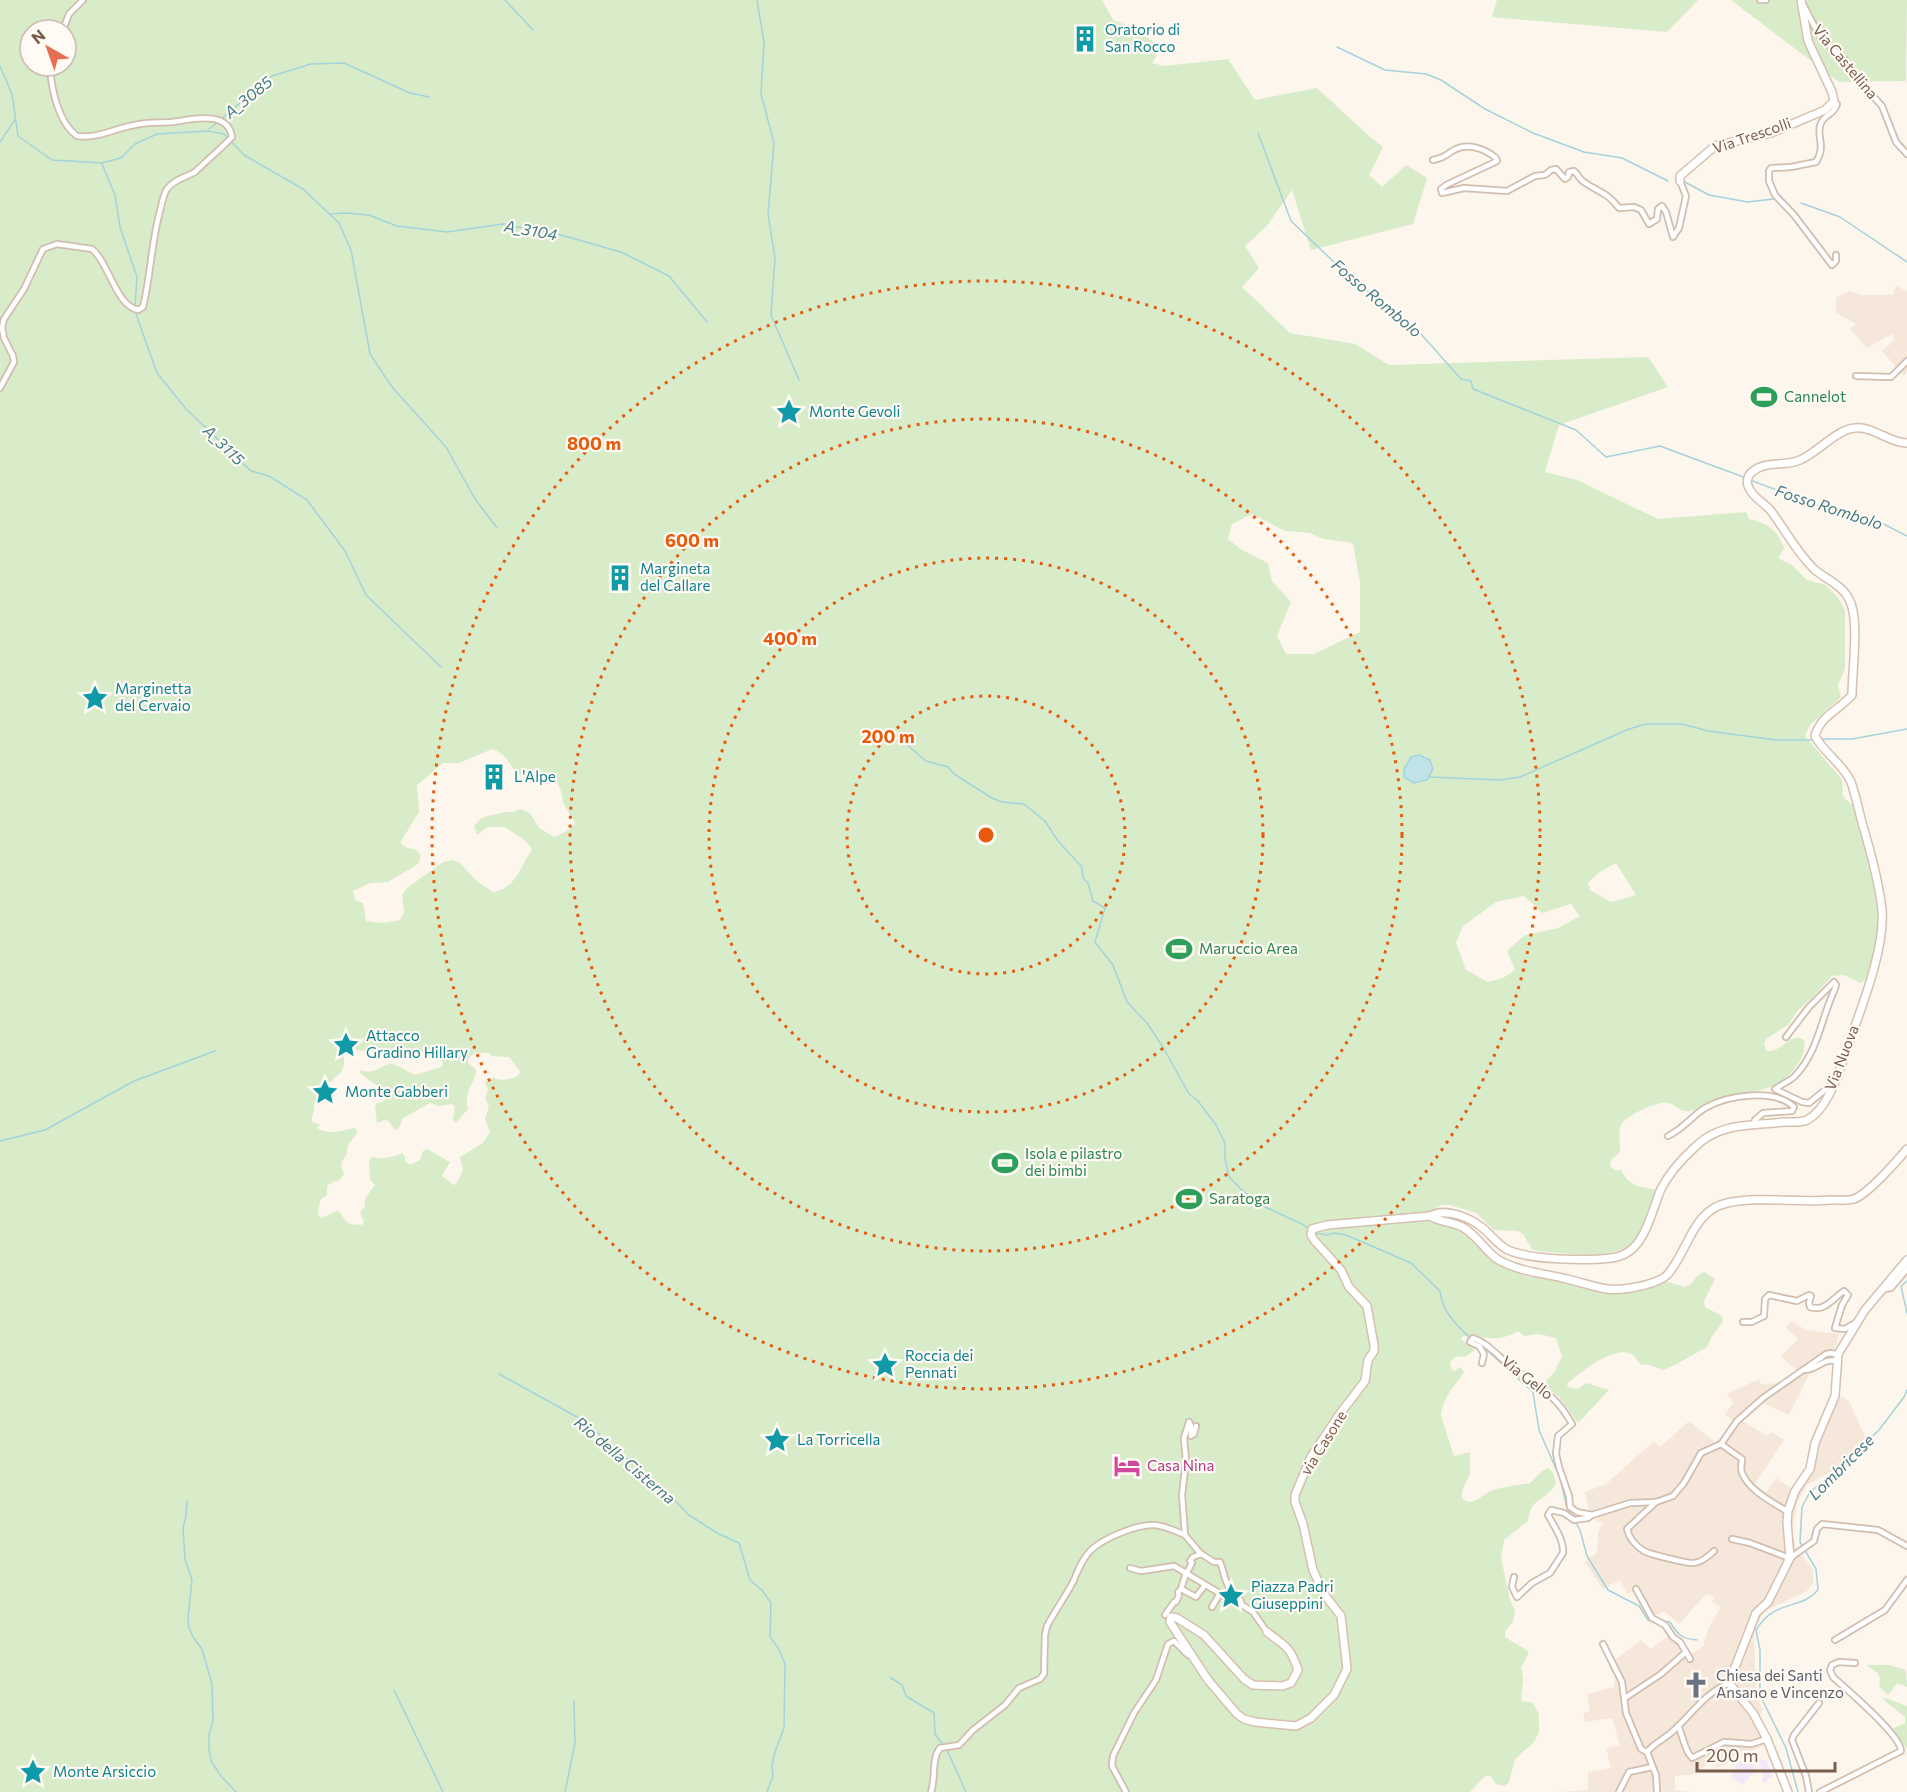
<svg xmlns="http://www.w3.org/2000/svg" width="1907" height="1792" viewBox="0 0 1907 1792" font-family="Commissioner,sans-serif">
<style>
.residential{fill:#f5e8da}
.education{fill:#f3e8fa}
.green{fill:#d8ecc9;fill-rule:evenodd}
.water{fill:#bfe3e8;stroke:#a5d3da;stroke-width:1.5}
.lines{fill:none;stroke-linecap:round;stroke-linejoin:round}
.stream{stroke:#a5d3da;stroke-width:1.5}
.street-casing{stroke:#d1beb0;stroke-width:8}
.secondary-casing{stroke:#d6c0b0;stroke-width:10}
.street{stroke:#fff;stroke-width:4.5}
.secondary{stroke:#fff;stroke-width:7}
.ring{fill:none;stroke:#e8590c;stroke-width:3;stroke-dasharray:3 6}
.labels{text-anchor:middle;stroke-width:4.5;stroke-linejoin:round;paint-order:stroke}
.culture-label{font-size:15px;fill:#0d838f;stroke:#fffaf3;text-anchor:start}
.street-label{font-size:15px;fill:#7a5c4d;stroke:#fffaf3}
.leisure-label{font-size:15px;fill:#27864d;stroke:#fffaf3;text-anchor:start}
.hotel-label{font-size:15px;fill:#b23c85;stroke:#fffaf3;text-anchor:start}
.worship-label{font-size:15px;fill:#5b616d;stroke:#fffaf3;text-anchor:start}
.water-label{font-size:16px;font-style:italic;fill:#437c86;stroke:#fffaf3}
.centre{fill:#e8590c;stroke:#fffaf3;stroke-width:3}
.ring-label{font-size:18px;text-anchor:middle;font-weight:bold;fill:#e8590c;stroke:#fffaf3;stroke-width:4.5;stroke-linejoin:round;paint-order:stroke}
</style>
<rect width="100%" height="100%" fill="#fdf6ec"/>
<g class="residential">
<path d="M1896 286 1907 291V371L1904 376 1882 351 1895 340 1892 334 1867 348 1850 329 1856 324 1836 313V298L1849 291 1861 295H1893Z"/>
<path d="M1792 1321 1806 1330 1839 1334 1833 1355 1824 1357 1813 1366 1789 1415 1763 1403 1743 1421 1767 1436 1772 1432 1784 1440 1755 1484 1766 1492 1776 1478 1792 1489 1810 1463 1834 1392 1849 1401 1866 1439 1838 1468 1807 1485 1797 1503 1792 1535 1796 1548 1813 1569V1583L1807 1591 1765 1611 1754 1629 1756 1695 1763 1710 1760 1716 1773 1741 1716 1768 1713 1760 1694 1774 1675 1776V1790L1689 1792H1558L1588 1790V1772L1611 1768 1606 1748 1620 1745 1612 1718 1585 1722 1583 1713 1590 1712 1587 1694 1614 1687 1615 1678 1608 1665 1641 1640 1651 1649 1673 1632 1684 1643 1691 1654 1703 1646 1709 1627 1721 1607 1712 1602 1714 1597 1706 1594 1679 1624 1664 1611 1650 1618 1634 1592 1627 1593 1620 1580 1603 1589 1585 1562 1597 1552 1598 1533 1603 1522 1597 1521 1596 1516 1590 1515 1585 1492 1606 1484 1654 1441 1660 1447 1689 1421 1716 1443 1734 1422 1725 1414 1733 1403 1727 1394 1759 1379 1761 1384 1783 1383 1797 1371 1781 1356 1798 1339 1786 1328Z"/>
</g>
<path class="education" d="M1761 1758 1762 1760 1766 1759 1773 1777 1767 1779 1768 1782 1763 1783 1761 1778 1764 1777 1759 1764 1754 1765V1771L1743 1785 1731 1777 1738 1763 1744 1760 1748 1763Z"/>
<g class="green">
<path d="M0 0H1102L1113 20 1142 31 1160 50 1152 63 1164 66 1228 59 1255 100 1317 88 1369 136 1383 147 1369 175 1382 187 1406 165 1427 178 1413 224 1311 250 1292 190 1266 227 1245 246 1259 268 1242 287 1290 333 1355 344 1389 365 1648 357 1668 387 1559 425 1545 472 1577 480 1658 519 1746 512 1749 519C1767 523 1778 530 1784 548L1778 558 1793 566 1807 580 1826 585 1839 599 1845 610V669L1838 685 1841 697 1810 725 1805 736 1840 777C1848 791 1834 794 1854 805 1865 848 1884 895 1877 939 1875 953 1870 967 1865 980L1860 983 1844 975 1832 976 1812 998 1798 1010 1788 1025 1766 1039 1764 1044 1767 1051C1783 1053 1789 1031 1804 1040 1808 1061 1784 1084 1764 1089 1748 1094 1731 1096 1715 1101 1707 1104 1698 1110 1690 1111 1681 1113 1676 1105 1669 1103 1660 1099 1625 1116 1621 1125 1618 1132 1620 1144 1620 1152L1611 1160 1610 1166 1615 1170H1621C1630 1188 1640 1186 1658 1190 1652 1206 1648 1223 1638 1238 1620 1263 1565 1253 1538 1251L1532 1249 1523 1234 1518 1231 1494 1230 1476 1213 1450 1205H1441L1428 1212 1429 1219 1467 1234 1507 1267 1525 1276 1559 1281 1611 1294 1633 1293 1666 1281 1684 1287 1690 1285 1698 1275 1704 1272 1715 1279 1704 1301 1705 1307 1722 1316 1723 1322 1712 1336 1707 1347 1675 1365 1663 1370 1647 1364 1641 1365C1638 1361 1635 1356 1631 1354 1614 1345 1579 1373 1567 1384L1568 1387 1578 1389 1586 1383 1609 1390 1578 1423 1559 1397 1544 1384 1555 1371 1562 1356 1556 1338 1539 1334 1524 1336 1518 1331C1500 1343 1483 1336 1463 1336L1461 1339 1475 1350 1465 1357 1457 1356 1450 1362 1452 1370 1455 1371 1460 1367 1464 1372C1455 1386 1442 1398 1441 1416L1454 1456 1470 1452V1474L1462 1491V1498C1472 1508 1481 1495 1491 1491 1496 1488 1524 1483 1529 1484L1542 1471 1548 1468 1553 1472 1556 1484C1545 1502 1531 1496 1528 1521L1504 1540 1501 1558 1510 1600 1515 1611 1513 1622 1505 1631V1637C1513 1643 1521 1645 1529 1652L1521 1668C1527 1685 1519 1689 1522 1701L1533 1703 1539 1714V1732L1534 1742 1515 1759 1509 1782 1505 1786 1496 1784 1490 1776H1485L1470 1792H0ZM30 30H66V66H30ZM1252 514 1285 531 1310 533 1323 539 1353 543 1360 583V632L1314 654H1286L1277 636 1291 602 1272 581 1268 563 1242 550 1228 539 1232 524ZM492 749C508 753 511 771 524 778 534 783 546 781 557 783 562 790 561 793 563 801 565 809 571 815 575 823L569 830 554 837 539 828 530 813 521 809 513 812H505L488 816 480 819 474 826 477 835 487 827H505C515 835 527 838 532 850 520 866 517 888 493 892L479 883 460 863 452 860 443 862 407 888 402 895 404 912 400 920 383 923 366 921 363 903 355 900 353 891 370 883 388 882 418 864 421 855 415 849 407 848 400 843 419 812 417 785 443 763H459ZM1419 755 1427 757 1421 783 1417 782 1405 768 1408 760ZM1616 863 1636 895 1611 902 1590 890 1588 883 1598 873ZM1524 896 1542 913 1571 904 1580 916 1558 928 1525 935 1507 951 1515 970 1503 978 1488 982 1466 970 1456 943 1463 926 1496 902ZM350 1045C360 1054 366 1050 377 1051 378 1052 384 1055 386 1055 401 1059 417 1052 433 1050 435 1056 441 1057 443 1063L441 1067 415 1075C408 1072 400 1066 393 1064 380 1063 378 1076 360 1070L361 1074 379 1087 385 1099 382 1102 378 1103 375 1106 377 1123 385 1120 389 1121 394 1129 398 1130 403 1118 430 1103 439 1106 452 1104 455 1107 453 1120 456 1123 468 1109C463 1089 476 1085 476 1069L468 1063V1059L475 1053H489L492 1056 509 1057 520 1071 519 1075C511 1080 502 1081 493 1078L485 1082 488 1090 485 1098 489 1106 485 1119 490 1132 483 1143 460 1157 463 1170 456 1184 454 1185 442 1176 450 1162 427 1149 423 1151 420 1160 412 1164H408L405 1161V1156L402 1153C395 1157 380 1160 372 1157L369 1161 370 1179 375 1185 365 1198V1206L360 1213 364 1221 362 1225 349 1224C334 1209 345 1207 322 1218L318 1215 320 1200 327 1195V1186L334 1181H339L344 1174 341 1166 342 1161 347 1154 348 1145 358 1132 355 1128C342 1130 331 1136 317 1128L320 1125 312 1121V1117L320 1092 342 1071 344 1064V1054Z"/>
<path d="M1497 0H1698L1667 32 1492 17Z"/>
<path d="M1731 0H1907L1906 81 1839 82Z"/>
<path d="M1866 1665H1889L1906 1670 1907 1687 1897 1683 1888 1695 1879 1686C1883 1674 1875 1671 1866 1665Z"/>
<path d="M1883 1697 1907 1706V1749L1894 1730V1728L1905 1723V1717L1886 1702Z"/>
</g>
<path class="water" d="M1419 755 1430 760 1433 769 1427 780 1414 783 1404 777V769L1411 757Z"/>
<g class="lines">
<g class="stream">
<path d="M505 0 533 30"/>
<path d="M757 0 764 42 761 94 774 143 768 214 775 258 771 315 799 380"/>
<path d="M1337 47 1385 70 1426 74 1441 80 1485 109 1533 133 1584 152 1622 158 1668 181"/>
<path d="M0 66 12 94 18 136 52 160 102 163 121 158 135 144 157 134 208 131 224 134 244 155 303 189 339 223 351 250 370 354 392 387 446 447 475 499 497 528"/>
<path d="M220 120 272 76 311 64 344 63 410 93 429 97"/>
<path d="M209 129 217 123"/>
<path d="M1258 133 1291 221 1360 287 1392 308 1421 334 1461 379 1471 381 1473 389 1576 430 1606 457 1660 446 1746 478"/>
<path d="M0 142 15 120"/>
<path d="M102 164 115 195 120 227 137 277 135 306"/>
<path d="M1683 181 1709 195 1748 202 1773 199"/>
<path d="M1801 203 1840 217 1907 262"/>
<path d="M330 214 347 213 369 215 397 226 447 232 503 224 561 235 621 252 669 276 707 322"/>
<path d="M135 311 157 373 186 409 251 471 269 476 307 500 345 551 366 595 441 667"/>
<path d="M1750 480 1835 512 1872 518 1907 536"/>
<path d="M1822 739H1852L1907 729"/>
<path d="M906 744 926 761 948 767 954 774 992 798 1002 802 1024 804 1045 821 1058 841 1082 867 1083 878 1088 883 1093 901 1105 908 1095 942 1113 965 1127 1002 1147 1023 1163 1047 1189 1094 1198 1101 1216 1125 1225 1143V1158L1229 1177 1243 1191 1263 1206 1302 1224 1310 1230"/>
<path d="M1430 777 1500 780 1520 777 1629 729 1646 724H1682L1708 731 1776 740H1812"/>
<path d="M0 1141 45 1130 134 1081 215 1051"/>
<path d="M1314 1233 1327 1235 1334 1233 1346 1235 1411 1263 1440 1291C1442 1312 1456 1324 1470 1338"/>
<path d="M1907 1281 1901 1286 1907 1313"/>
<path d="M1479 1343 1533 1392 1539 1430 1560 1478 1567 1508 1571 1515"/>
<path d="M499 1374 586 1422 599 1434 607 1448 617 1451 640 1469 646 1478 669 1494 689 1515 717 1533 739 1543 750 1580 762 1590 771 1603 770 1637 779 1649 785 1664 784 1728 775 1752 772 1765 773 1776 767 1792"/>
<path d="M187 1501 186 1516 183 1528 185 1559 192 1580 188 1618 189 1628 193 1637 202 1649 212 1684 213 1721 209 1734V1748L211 1761 221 1776 236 1792"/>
<path d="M1575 1521 1580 1530 1587 1556 1608 1590 1639 1606 1648 1620 1656 1622"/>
<path d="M1660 1621 1670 1622C1678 1635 1682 1639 1697 1640"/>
<path d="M891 1678 902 1685 906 1696 934 1713 935 1734 943 1745"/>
<path d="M394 1690 443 1792"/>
<path d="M946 1748 966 1792"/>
<path d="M565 1792 575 1743 574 1701"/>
<path d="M1798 1792 1786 1748 1760 1695V1650L1756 1630C1776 1598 1800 1611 1818 1590L1816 1569 1800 1542 1802 1507 1810 1492 1838 1470 1879 1430 1904 1397 1907 1390"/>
</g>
<g class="street-casing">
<g id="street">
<path d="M1760 0H1766"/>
<path d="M1804 6 1820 37 1845 60 1860 82 1882 106 1896 142 1907 154"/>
<path d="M63 30 69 14 83 0"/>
<path d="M1834 101 1837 104C1835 114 1825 114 1821 123 1815 135 1827 145 1816 162L1791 167 1771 168 1769 171V181L1775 195 1794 215 1832 265 1836 261V255"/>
<path d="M1433 160C1447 157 1443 156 1454 150 1468 142 1485 149 1496 158L1497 161 1493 163 1446 185 1441 189 1442 193 1464 188 1507 191 1535 176 1545 175 1551 170 1556 169 1565 179 1568 177 1569 172 1574 171C1578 174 1579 179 1584 182 1599 193 1606 191 1619 208L1634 207 1641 210 1649 224 1657 219 1658 209 1662 206 1666 212 1673 237 1679 228 1686 196 1680 181"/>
<path d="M1856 376 1891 377 1907 361"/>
<path d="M0 388 14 362 13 356 4 338 2 328 4 319 24 289 43 249 57 244 92 249C109 263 116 306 138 310L143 307C151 275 151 243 160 211 162 204 163 195 167 189 173 180 186 177 195 172 199 168 230 140 232 137 228 109 190 120 172 122 160 123 147 122 135 125 115 128 98 139 77 136 58 122 51 88 50 66"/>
<path d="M1786 1037 1809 1007 1834 982 1836 985 1834 991C1821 1019 1818 1052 1795 1076 1790 1081 1782 1084 1775 1089L1802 1102 1809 1103 1831 1085"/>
<path d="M1668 1136C1683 1129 1692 1116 1705 1108 1728 1095 1774 1088 1794 1107L1792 1111 1763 1113 1755 1120 1754 1123"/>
<path d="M1884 1289 1891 1288 1907 1269"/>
<path d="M1743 1322H1752L1764 1316 1765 1299 1769 1295 1797 1301 1809 1295 1811 1296 1809 1303 1810 1307C1825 1312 1832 1299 1844 1291L1848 1295 1842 1305 1835 1328 1845 1329 1857 1322"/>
<path d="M1482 1363 1484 1354 1479 1346 1470 1342 1473 1338C1487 1343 1495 1353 1507 1363 1533 1385 1554 1391 1572 1424L1558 1436 1556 1454 1559 1467 1569 1496 1570 1507 1577 1512 1592 1515 1630 1503 1656 1502 1673 1496 1684 1483 1701 1453 1721 1444 1737 1421 1763 1398 1826 1354 1831 1353 1838 1355"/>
<path d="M1806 1370C1817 1369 1824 1358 1836 1361"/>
<path d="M1189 1422 1184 1438 1186 1461 1182 1495 1185 1535 1200 1553 1214 1562H1220C1225 1574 1225 1590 1238 1594"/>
<path d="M1189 1422 1191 1426V1436L1194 1434 1196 1426"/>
<path d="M1721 1444 1742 1459C1742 1463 1740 1468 1742 1473 1749 1490 1770 1501 1785 1510L1788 1508"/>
<path d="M1656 1502 1627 1529C1629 1538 1636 1546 1644 1551 1649 1554 1689 1564 1694 1563 1702 1562 1709 1556 1714 1551"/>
<path d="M1732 1539 1750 1543 1787 1557V1562"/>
<path d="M1790 1558 1814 1541 1817 1529 1822 1524 1878 1530 1907 1546"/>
<path d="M1130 1568 1141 1571 1174 1566 1221 1594 1228 1597 1238 1594"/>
<path d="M1514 1577 1512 1587 1517 1597 1532 1583 1550 1573 1563 1553C1564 1540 1554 1526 1548 1515L1551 1510 1564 1513 1574 1520 1588 1518 1592 1515"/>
<path d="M1181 1589 1196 1597 1205 1585"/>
<path d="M1636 1589 1652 1618 1665 1625 1673 1637 1680 1642 1690 1659"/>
<path d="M1238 1594 1242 1605 1253 1612 1267 1632"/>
<path d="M1212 1607 1219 1595 1222 1596"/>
<path d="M1165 1615 1174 1602H1176L1179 1595 1178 1592 1181 1589 1185 1576 1192 1563 1190 1561 1193 1557 1201 1554"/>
<path d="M1835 1640 1885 1610 1907 1580"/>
<path d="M1603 1644 1622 1682 1626 1713 1641 1749 1647 1752"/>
<path d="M1625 1698 1661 1674 1686 1652"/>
<path d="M1678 1726C1684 1738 1684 1750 1692 1758L1724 1742 1751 1744 1767 1739"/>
<path d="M1647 1752C1653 1744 1664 1739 1672 1732 1692 1714 1704 1694 1729 1683"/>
<path d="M1647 1752 1656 1775 1657 1792"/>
<path d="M931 1792C936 1778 931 1759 940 1748L959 1745 973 1730 1005 1705 1019 1688 1040 1679 1044 1674 1045 1635 1047 1626C1055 1611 1065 1597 1073 1582 1078 1571 1081 1560 1091 1550 1104 1538 1137 1524 1155 1525 1165 1526 1176 1531 1185 1535"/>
<path d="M1126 1792 1112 1766 1113 1756 1134 1713 1156 1680 1168 1644 1174 1641 1188 1655"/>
<path d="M1619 1792 1629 1772 1652 1767"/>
<path d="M1809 1792 1806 1776 1792 1740 1794 1735 1819 1703"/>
<path d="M1820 1792 1901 1751C1901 1735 1846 1689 1833 1677L1830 1670 1832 1665 1839 1662 1855 1663"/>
</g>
</g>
<g class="secondary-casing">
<g id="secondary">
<path d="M1680 181V176L1715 146 1771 133 1825 110 1834 101 1832 92 1808 41 1801 0"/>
<path d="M1907 443C1889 443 1873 426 1855 428 1837 429 1817 453 1800 460 1785 467 1765 460 1752 472 1747 476 1746 483 1749 488 1753 498 1765 503 1771 511 1786 531 1797 553 1815 570 1826 579 1843 586 1849 599 1860 619 1852 670 1852 695 1839 710 1820 716 1815 736 1824 753 1843 764 1851 782 1856 796 1859 812 1863 826 1871 853 1879 882 1882 910 1885 950 1861 1008 1848 1046 1840 1068 1829 1109 1807 1120 1801 1123 1791 1122 1784 1122 1752 1126 1720 1122 1695 1147 1682 1159 1669 1173 1661 1189 1650 1214 1645 1255 1611 1258 1586 1261 1531 1260 1508 1250 1498 1245 1492 1236 1484 1229 1471 1218 1446 1207 1430 1216 1440 1223 1453 1221 1464 1228 1477 1236 1485 1250 1497 1259 1519 1272 1543 1273 1567 1279 1580 1282 1594 1287 1607 1289 1621 1291 1658 1285 1668 1274 1688 1251 1693 1210 1727 1203 1761 1196 1796 1203 1831 1200 1839 1200 1847 1201 1854 1199 1868 1194 1897 1161 1907 1149"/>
<path d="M1267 1632C1286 1647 1290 1646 1298 1670L1291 1683 1282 1686 1253 1685 1244 1679 1204 1635 1177 1618 1171 1617 1170 1622 1208 1680 1237 1714 1244 1719 1255 1722 1296 1726 1311 1718 1334 1695 1347 1669 1341 1616 1324 1594 1313 1570 1303 1524 1295 1502V1495L1311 1457 1339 1415 1365 1381 1368 1360 1374 1351V1345L1367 1306 1349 1287 1341 1270 1314 1240 1311 1235 1312 1229 1327 1225 1430 1216"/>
<path d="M1788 1792 1767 1739 1753 1713 1729 1683 1756 1613 1768 1602 1790 1558 1787 1522 1788 1511 1795 1491 1810 1469 1815 1443 1835 1396 1838 1354 1865 1310 1907 1260"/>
</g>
</g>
<use href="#street" class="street"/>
<use href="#secondary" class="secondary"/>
</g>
<g class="ring">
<circle cx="986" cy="835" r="139"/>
<circle cx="986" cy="835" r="277"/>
<circle cx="986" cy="835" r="416"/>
<circle cx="986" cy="835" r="554"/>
</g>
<defs>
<g id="building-bare" transform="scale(2.07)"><path d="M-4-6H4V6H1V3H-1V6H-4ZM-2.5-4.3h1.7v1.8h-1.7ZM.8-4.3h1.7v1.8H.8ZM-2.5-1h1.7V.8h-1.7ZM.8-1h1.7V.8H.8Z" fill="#0f9aa8" stroke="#fffaf3" stroke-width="2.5" paint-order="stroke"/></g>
<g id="stadium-bare" transform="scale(2.07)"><path d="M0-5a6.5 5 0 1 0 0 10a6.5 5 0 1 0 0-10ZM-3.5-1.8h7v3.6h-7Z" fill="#2e9e5b" stroke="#fffaf3" stroke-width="2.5" paint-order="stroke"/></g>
<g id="sight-bare" transform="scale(2.07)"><path d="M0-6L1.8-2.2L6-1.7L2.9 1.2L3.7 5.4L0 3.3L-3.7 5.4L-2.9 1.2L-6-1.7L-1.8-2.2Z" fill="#0f9aa8" stroke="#fffaf3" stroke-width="2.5" paint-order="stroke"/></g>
<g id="hotel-bare" transform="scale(2.07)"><path d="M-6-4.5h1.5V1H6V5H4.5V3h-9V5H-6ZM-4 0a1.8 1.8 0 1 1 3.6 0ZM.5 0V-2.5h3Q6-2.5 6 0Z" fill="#d1479c" stroke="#fffaf3" stroke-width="2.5" paint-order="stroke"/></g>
<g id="church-bare" transform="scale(2.07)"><path d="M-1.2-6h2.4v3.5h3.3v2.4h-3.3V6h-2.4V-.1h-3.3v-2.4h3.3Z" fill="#6b7280" stroke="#fffaf3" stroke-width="2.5" paint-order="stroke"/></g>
</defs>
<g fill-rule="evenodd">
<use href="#building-bare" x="1085" y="39"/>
<use href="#stadium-bare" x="1764" y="397"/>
<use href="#sight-bare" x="789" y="412"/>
<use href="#building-bare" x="620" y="578"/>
<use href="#sight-bare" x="95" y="698"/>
<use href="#building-bare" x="494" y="777"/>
<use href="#stadium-bare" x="1179" y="949"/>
<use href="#sight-bare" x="346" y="1045"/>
<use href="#sight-bare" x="325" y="1092"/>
<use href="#stadium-bare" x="1005" y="1163"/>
<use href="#stadium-bare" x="1189" y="1199"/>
<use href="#sight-bare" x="885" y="1365"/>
<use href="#sight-bare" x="777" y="1440"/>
<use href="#hotel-bare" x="1127" y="1466"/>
<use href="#sight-bare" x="1231" y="1596"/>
<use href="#church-bare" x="1696" y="1685"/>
<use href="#sight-bare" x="33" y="1772"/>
</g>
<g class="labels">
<g class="culture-label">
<text x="1105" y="35">Oratorio di<tspan x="1105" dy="17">San Rocco</tspan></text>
<text x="809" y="417">Monte Gevoli</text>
<text x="640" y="574">Margineta<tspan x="640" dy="17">del Callare</tspan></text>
<text x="115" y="694">Marginetta<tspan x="115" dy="17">del Cervaio</tspan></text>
<text x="514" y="782">L'Alpe</text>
<text x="366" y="1041">Attacco<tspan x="366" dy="17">Gradino Hillary</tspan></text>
<text x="345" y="1097">Monte Gabberi</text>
<text x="905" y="1361">Roccia dei<tspan x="905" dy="17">Pennati</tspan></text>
<text x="797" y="1445">La Torricella</text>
<text x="1251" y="1592">Piazza Padri<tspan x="1251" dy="17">Giuseppini</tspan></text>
<text x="53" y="1777">Monte Arsiccio</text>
</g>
<g class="street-label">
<text transform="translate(1845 62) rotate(50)" y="5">Via Castellina</text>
<text transform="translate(1752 136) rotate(-19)" y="5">Via Trescolli</text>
<text transform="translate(1842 1058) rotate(-69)" y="5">Via Nuova</text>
<text transform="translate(1527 1378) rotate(38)" y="5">Via Gello</text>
<text transform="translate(1324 1443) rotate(-58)" y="5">via Casone</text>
</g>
<g class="leisure-label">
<text x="1784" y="402">Cannelot</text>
<text x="1199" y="954">Maruccio Area</text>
<text x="1025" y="1159">Isola e pilastro<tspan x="1025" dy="17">dei bimbi</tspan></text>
<text x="1209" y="1204">Saratoga</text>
</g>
<g class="hotel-label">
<text x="1147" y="1471">Casa Nina</text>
</g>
<g class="worship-label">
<text x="1716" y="1681">Chiesa dei Santi<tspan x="1716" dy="17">Ansano e Vincenzo</tspan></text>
</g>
<g class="water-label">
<text transform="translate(248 97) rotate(-39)" y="6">A_3085</text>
<text transform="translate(531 230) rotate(10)" y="6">A_3104</text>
<text transform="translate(1377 298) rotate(40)" y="6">Fosso Rombolo</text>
<text transform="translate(224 445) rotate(44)" y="6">A_3115</text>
<text transform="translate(1829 507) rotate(18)" y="6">Fosso Rombolo</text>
<text transform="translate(625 1460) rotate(40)" y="6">Rio della Cisterna</text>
<text transform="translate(1841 1467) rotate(-45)" y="6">Lombricese</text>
</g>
</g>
<circle cx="986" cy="835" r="9" class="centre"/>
<g class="ring-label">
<text x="594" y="450">800 m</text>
<text x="692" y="547">600 m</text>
<text x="790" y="645">400 m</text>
<text x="888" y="743">200 m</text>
</g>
<g transform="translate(48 48) rotate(320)"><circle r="28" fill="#fffaf3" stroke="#cabbb1" stroke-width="1.5"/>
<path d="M0-4.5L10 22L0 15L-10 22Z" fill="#e76f51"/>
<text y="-9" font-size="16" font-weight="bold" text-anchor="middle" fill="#7a5c4d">N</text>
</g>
<path d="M1697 1762v9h138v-9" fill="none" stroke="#7a5c4d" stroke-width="3"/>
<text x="1706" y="1762" font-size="18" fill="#7a5c4d" stroke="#fffaf3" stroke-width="4.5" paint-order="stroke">200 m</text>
</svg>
